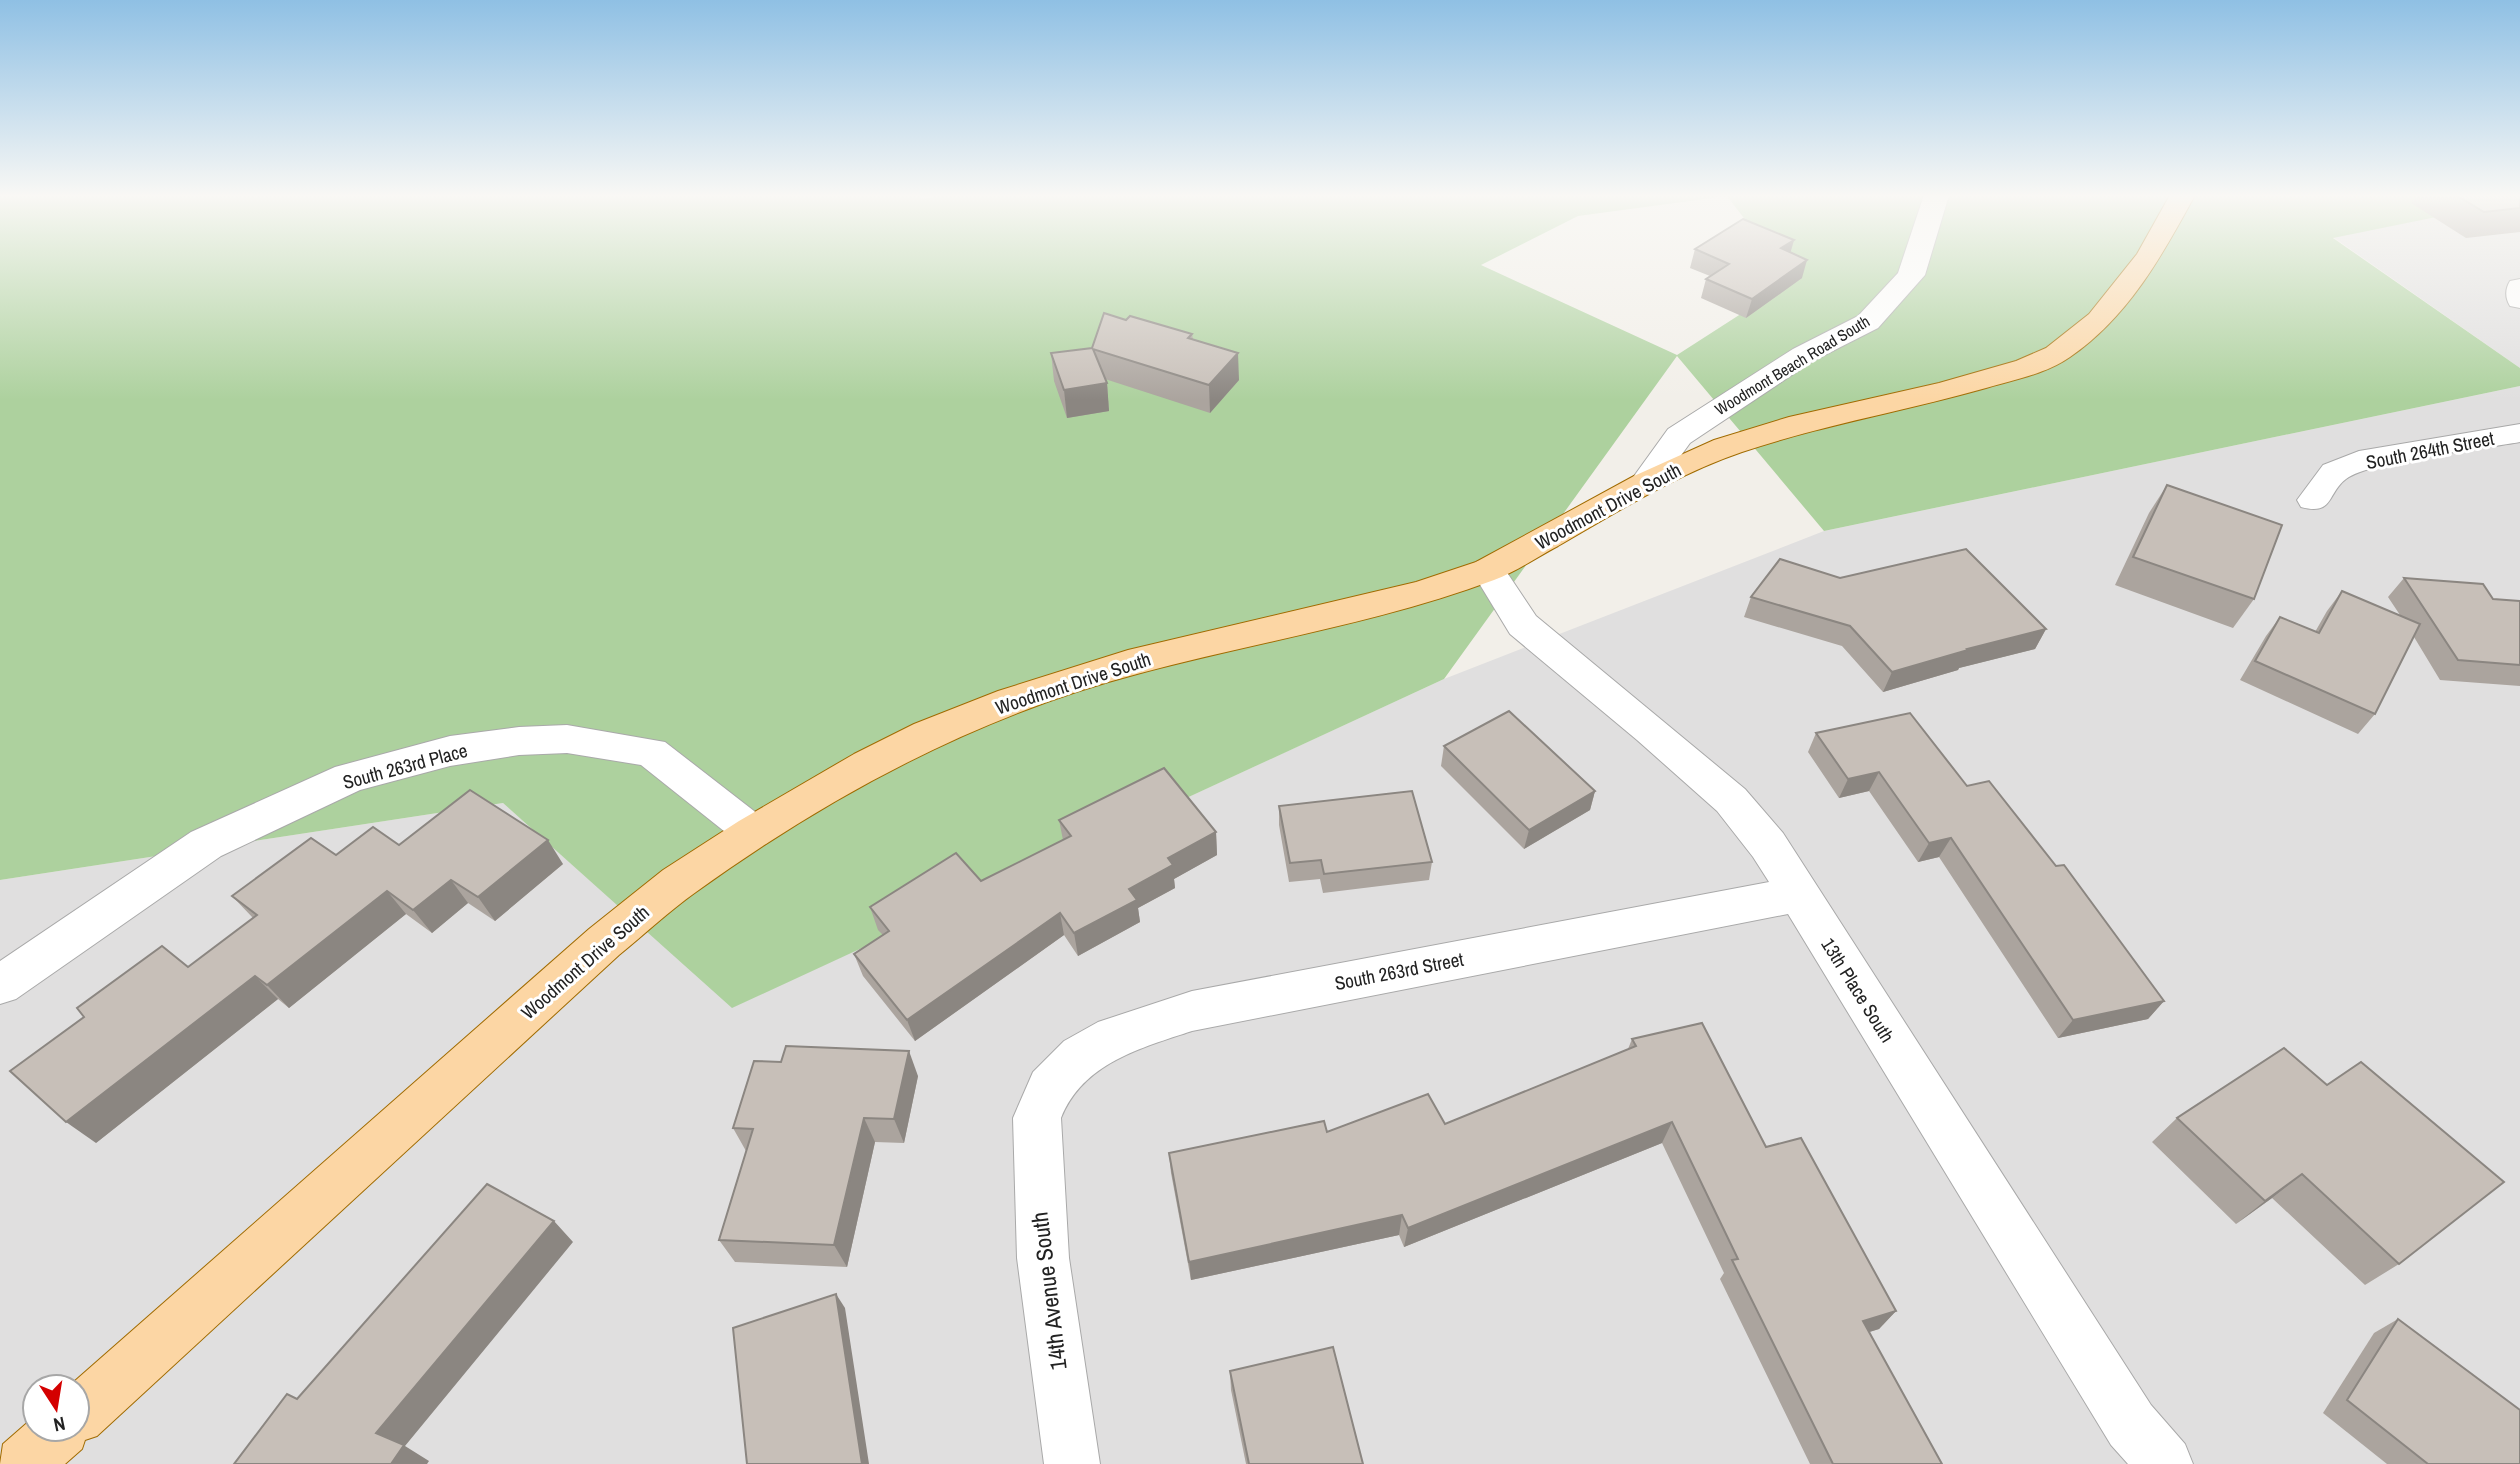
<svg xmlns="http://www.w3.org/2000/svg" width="2520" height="1464" viewBox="0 0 2520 1464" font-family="'Archivo Narrow',sans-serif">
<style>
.residential{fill:#e0dfdf;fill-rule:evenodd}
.forest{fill:#add19e;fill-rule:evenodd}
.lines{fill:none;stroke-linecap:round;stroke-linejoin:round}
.minor-casing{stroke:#a9a9a9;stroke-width:2}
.major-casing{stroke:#a06b00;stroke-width:2}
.minor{fill:#fff;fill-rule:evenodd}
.major{fill:#fcd6a4;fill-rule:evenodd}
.wall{fill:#aba49e}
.shaded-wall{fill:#8b8681}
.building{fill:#c7bfb8;stroke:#8b8681;stroke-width:2}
.labels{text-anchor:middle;stroke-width:6;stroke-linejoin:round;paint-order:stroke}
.far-street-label{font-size:16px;fill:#222;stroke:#fff}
.street-label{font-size:19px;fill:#222;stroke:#fff}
.near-street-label{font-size:23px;fill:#222;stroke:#fff}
</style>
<rect width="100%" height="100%" fill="#f2efe9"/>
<g class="residential">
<path d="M2520 200V368L2333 237Z"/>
<path d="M2520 386V1464H0V880L503 803 733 1007 1444 679 1824 531ZM35 1387H77V1429H35Z"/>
</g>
<path class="forest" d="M0 195H917L921 199 947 195H2520V200L2333 238 2520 368V386L1824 531 1677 356 1444 679 732 1008 503 803 0 880ZM1727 196 1792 281 1677 355 1481 265 1578 216Z"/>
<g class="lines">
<g class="minor-casing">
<g id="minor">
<path d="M1924 195H1949L1925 275 1878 328 1813 361 1690 443 1656 490 1645 493 1634 490 1629 483 1668 429 1793 349 1858 316 1898 273Z"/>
<path d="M2520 279V308L2510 306C2505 298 2505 289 2510 281Z"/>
<path d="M2520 424V442C2483 449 2372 460 2346 479 2327 493 2334 516 2301 507L2297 500 2323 465 2359 451Z"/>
<path d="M1488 559 1500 562 1536 616 1745 789 1783 833 2151 1405 2185 1444 2193 1464H2128L2111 1445 1788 914 1192 1031C1141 1048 1083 1063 1061 1118L1069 1258 1100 1464H1044L1017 1258 1013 1118 1033 1072 1064 1041 1098 1022 1192 991 1769 882 1753 857 1717 811 1637 740 1510 634 1471 570 1476 562Z"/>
<path d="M567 725 665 742 767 821 774 832 767 843 753 848 739 843 641 765 567 753 519 755 450 766 360 790 221 856 16 999 0 1004V961L191 832 335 767 450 736 519 727Z"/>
</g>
</g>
<g class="major-casing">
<path id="major" d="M2170 195H2195C2162 256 2128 317 2070 357 2046 374 2013 380 1986 388 1905 411 1822 425 1742 452 1677 474 1617 512 1558 546 1537 557 1516 572 1494 580 1379 623 1256 642 1137 674 978 716 829 796 696 892 669 911 645 934 619 955L97 1436 85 1440 82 1449 65 1464H0L3 1444 35 1416V1429H77V1387H68L589 929 663 870 739 821 854 754 914 724 998 691 1128 650 1416 582 1476 562 1634 476 1714 440 1789 417 1939 383 2016 361 2046 348 2089 314 2137 254Z"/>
</g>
<use href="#minor" class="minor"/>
<use href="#major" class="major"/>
</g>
<g class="wall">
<path d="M2416 195H2520V232L2466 238 2411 203Z"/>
<path d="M1794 240 1790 252 1802 278 1746 318 1701 298 1706 279 1710 276 1690 268 1695 249Z"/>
<path d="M1126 320 1192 334 1193 339 1239 380 1210 413 1105 379 1107 383 1109 411 1067 418 1054 381 1051 353 1092 348Z"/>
<path d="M2167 485 2254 599 2233 628 2115 585 2149 513Z"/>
<path d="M1840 578 2046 629 2035 649 1959 668 1958 670 1883 692 1842 646 1744 617 1751 597Z"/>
<path d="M2404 578 2493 599 2520 601V686L2440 680 2414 637 2375 714 2358 734 2240 680 2266 636 2280 617 2315 632 2327 611 2342 591 2400 615 2388 597Z"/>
<path d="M1816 733 1967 786 2056 866 2164 1001 2148 1019 2058 1038 1939 857 1918 862 1869 791 1839 798 1808 752Z"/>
<path d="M1444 746 1595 791 1590 810 1524 849 1441 766Z"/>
<path d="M1279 806 1432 862 1429 880 1323 893 1320 879 1289 882 1279 825Z"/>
<path d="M1059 820 1216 832 1217 855 1174 879 1175 888 1138 908 1140 922 1078 956 1064 935 915 1041 863 976 854 954 883 935 878 930 870 907 981 881 1063 840Z"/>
<path d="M399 845 563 864 495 921 468 903 432 933 406 914 289 1008 278 999 96 1143 188 967 253 918 232 896 336 855Z"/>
<path d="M1632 1039 1766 1147 1896 1311 1879 1329 1869 1332 1942 1464H1810L1720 1279 1724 1273 1662 1143 1404 1247 1399 1235 1191 1280 1171 1173 1169 1153 1445 1124 1628 1049Z"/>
<path d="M2284 1048 2399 1264 2365 1285 2272 1198 2236 1224 2152 1142 2177 1118Z"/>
<path d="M781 1062 918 1076 904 1143 875 1142 847 1267 735 1262 719 1240 746 1151 733 1128Z"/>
<path d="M2398 1319 2520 1464H2387L2323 1413 2374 1333Z"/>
<path d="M1230 1371 1363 1464H1246L1231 1390Z"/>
</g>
<g class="shaded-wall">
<path d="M1794 240 1789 258 1781 248Z"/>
<path d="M1807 260 1802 278 1746 318 1752 299Z"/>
<path d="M1238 353 1239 380 1210 413 1209 385Z"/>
<path d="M1107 383 1109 411 1067 418 1064 390Z"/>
<path d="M2046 629 2035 649 1959 668 1958 670 1883 692 1892 672 1967 649Z"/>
<path d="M1879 772 1869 791 1839 798 1848 779Z"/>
<path d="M1595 791 1590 810 1524 849 1529 830Z"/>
<path d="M1216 832 1217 855 1174 879 1175 888 1138 908 1140 922 1078 956 1074 933 1168 858Z"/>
<path d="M1951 838 1939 857 1918 862 1929 843Z"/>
<path d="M548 840 563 864 495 921 478 897Z"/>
<path d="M451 880 468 903 432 933 413 910Z"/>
<path d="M387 891 406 914 289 1008 267 985Z"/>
<path d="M1060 913 1064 935 915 1041 907 1020Z"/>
<path d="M255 976 278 999 96 1143 66 1122Z"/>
<path d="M2164 1001 2148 1019 2058 1038 2073 1020Z"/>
<path d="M909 1051 918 1076 904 1143 894 1119Z"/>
<path d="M864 1118 875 1142 847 1267 834 1245Z"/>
<path d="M1672 1122 1662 1143 1404 1247 1408 1228Z"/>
<path d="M2302 1174 2272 1198 2236 1224 2265 1201Z"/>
<path d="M1402 1215 1399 1235 1191 1280 1189 1262Z"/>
<path d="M554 1221 573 1242 405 1446 429 1461 427 1464H391L376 1433Z"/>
<path d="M836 1294 845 1308 869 1464H862Z"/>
<path d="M1896 1311 1879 1329 1847 1339 1863 1321Z"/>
</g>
<g class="building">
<path d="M2456 195H2520V208L2484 212Z"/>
<path d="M1743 219 1794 240 1781 248 1807 260 1752 299 1706 279 1729 264 1695 249Z"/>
<path d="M1104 313 1126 320 1130 316 1192 334 1188 338 1238 353 1209 385 1093 349 1107 383 1064 390 1051 353 1092 348Z"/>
<path d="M2167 485 2282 525 2254 599 2133 557Z"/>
<path d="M1966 549 2046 629 1967 649 1968 650 1892 672 1850 626 1751 597 1780 559 1840 578Z"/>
<path d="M2404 578 2483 584 2493 599 2520 601V665L2458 660Z"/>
<path d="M2342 591 2420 624 2375 714 2255 661 2280 617 2319 633Z"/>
<path d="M1509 711 1595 791 1529 830 1444 746Z"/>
<path d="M1910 713 1967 786 1989 781 2056 866 2064 865 2164 1001 2073 1020 1951 838 1929 843 1879 772 1848 779 1816 733Z"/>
<path d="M1164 768 1216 832 1168 858 1173 865 1129 889 1137 900 1074 933 1060 913 907 1020 854 954 889 931 870 907 956 853 981 881 1071 836 1059 820Z"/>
<path d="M470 790 548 840 478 897 451 880 413 910 387 891 267 985 255 976 66 1122 10 1071 84 1017 77 1008 162 946 188 967 257 915 232 896 311 838 336 855 373 827 399 845Z"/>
<path d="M1412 791 1432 862 1324 874 1321 860 1290 863 1279 806Z"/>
<path d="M1702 1023 1766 1147 1801 1138 1896 1311 1863 1321 1942 1464H1833L1732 1260 1738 1259 1672 1122 1408 1228 1402 1215 1189 1262 1169 1153 1324 1121 1327 1132 1428 1094 1445 1124 1636 1046 1632 1039Z"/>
<path d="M786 1046 909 1051 894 1119 864 1118 834 1245 719 1240 753 1129 733 1128 754 1061 781 1062Z"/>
<path d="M2284 1048 2327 1085 2361 1062 2504 1182 2399 1264 2302 1174 2265 1201 2177 1118Z"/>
<path d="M487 1184 554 1221 376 1433 404 1445 391 1464H234L287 1394 297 1399Z"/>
<path d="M836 1294 862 1464H747L733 1328Z"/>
<path d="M2398 1319 2520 1410V1464H2428L2347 1400Z"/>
<path d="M1333 1347 1363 1464H1249L1230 1371Z"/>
</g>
<linearGradient id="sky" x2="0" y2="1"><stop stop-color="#8fc0e4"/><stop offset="0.49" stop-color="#f9f8f5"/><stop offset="1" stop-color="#f9f8f5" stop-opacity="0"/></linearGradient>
<rect width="2520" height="400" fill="url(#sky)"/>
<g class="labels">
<g class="far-street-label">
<text transform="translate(1792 365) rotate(-31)" y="6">Woodmont Beach Road South</text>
</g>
<g class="street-label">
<text transform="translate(2430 450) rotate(-11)" y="7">South 264th Street</text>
<text transform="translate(1608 506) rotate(-28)" y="7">Woodmont Drive South</text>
<text transform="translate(1073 683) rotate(-18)" y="7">Woodmont Drive South</text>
<text transform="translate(405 766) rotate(-15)" y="7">South 263rd Place</text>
<text transform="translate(585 962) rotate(-41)" y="7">Woodmont Drive South</text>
<text transform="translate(1399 971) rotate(-11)" y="7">South 263rd Street</text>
<text transform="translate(1858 990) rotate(58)" y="7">13th Place South</text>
</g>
<g class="near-street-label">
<text transform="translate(1049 1291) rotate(-97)" y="8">14th Avenue South</text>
</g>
</g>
<g transform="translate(56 1408) rotate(168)"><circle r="33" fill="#ffffff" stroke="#a7a7a7" stroke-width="2"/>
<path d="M0-5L12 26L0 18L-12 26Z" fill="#d40000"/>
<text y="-10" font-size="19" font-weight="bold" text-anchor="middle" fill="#222222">N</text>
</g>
</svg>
